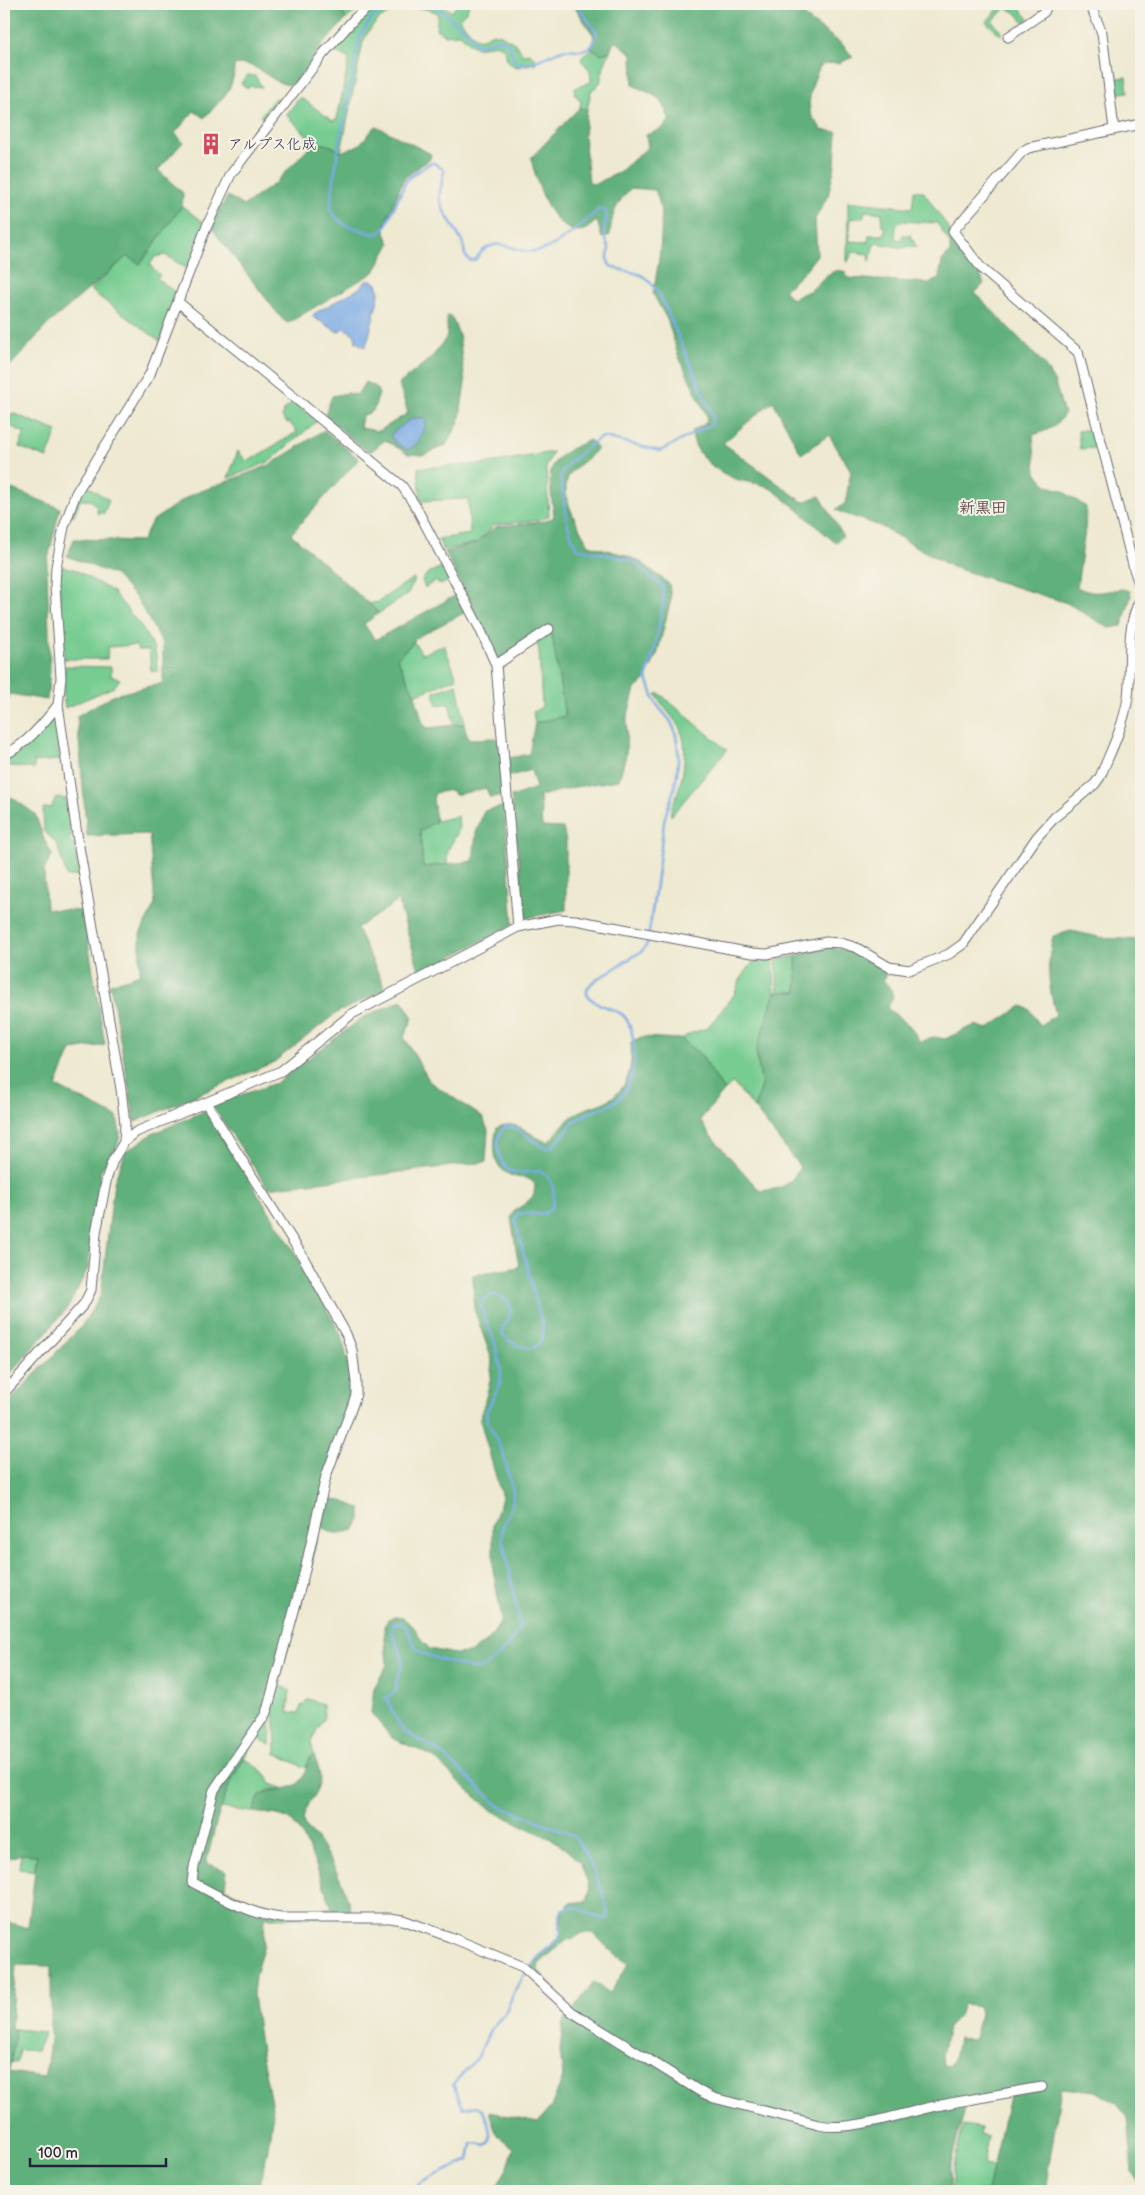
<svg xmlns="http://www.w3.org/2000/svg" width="1145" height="2195" viewBox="0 0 1145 2195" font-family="'Balsamiq Sans','Klee One',sans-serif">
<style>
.green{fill:#76cc91;stroke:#4c7766;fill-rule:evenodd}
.forest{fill:#60b07b;stroke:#41695b;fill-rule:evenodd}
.water{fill:#7aaae4;stroke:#4e6690}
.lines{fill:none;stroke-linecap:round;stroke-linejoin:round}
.stream{stroke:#7aaae4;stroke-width:2.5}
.street-casing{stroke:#69686f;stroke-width:11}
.street{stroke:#fff;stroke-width:9}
.labels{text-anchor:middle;stroke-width:4;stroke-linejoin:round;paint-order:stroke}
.poi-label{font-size:15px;fill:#22223b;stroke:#f7f3e8;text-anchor:start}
.neighbourhood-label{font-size:16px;font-weight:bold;fill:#634b50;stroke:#f7f3e8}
</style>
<rect width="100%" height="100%" fill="#f7f3e8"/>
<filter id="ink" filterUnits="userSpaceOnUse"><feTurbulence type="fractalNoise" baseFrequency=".02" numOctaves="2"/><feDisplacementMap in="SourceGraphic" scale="10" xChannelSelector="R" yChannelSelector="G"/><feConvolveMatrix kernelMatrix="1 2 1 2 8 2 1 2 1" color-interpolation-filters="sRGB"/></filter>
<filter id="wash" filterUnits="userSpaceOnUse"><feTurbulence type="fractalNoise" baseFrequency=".0096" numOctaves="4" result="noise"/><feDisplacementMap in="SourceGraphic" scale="20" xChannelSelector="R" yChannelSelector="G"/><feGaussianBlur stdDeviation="1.12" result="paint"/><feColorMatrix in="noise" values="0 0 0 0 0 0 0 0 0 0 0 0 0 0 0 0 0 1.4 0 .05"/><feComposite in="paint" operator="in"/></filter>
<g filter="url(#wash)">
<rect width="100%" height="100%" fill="#eee9d0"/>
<g class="green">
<path d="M337 4H365L346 19Z"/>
<path d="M386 4H441L452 12 457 4H469L467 11 459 19 476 38 479 40 493 33 501 35 516 44 523 54 529 53 535 58 536 63 516 67 508 62C506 57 506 51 502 47 494 40 484 50 475 47 470 45 464 38 460 34L445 35 436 29 438 13C407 0 376 11 363 42L341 152 332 146 317 143 310 147 306 134 286 115 300 97 333 121 337 119 349 59 334 51 369 11Z"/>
<path d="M1003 4H1016L1029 19 1025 23 1015 12 1006 8 992 21 1003 33 1001 35 986 22Z"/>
<path d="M592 49 602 54 610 51 604 66 600 83 591 91 587 110 580 107 581 101 574 94 575 88 591 82 590 70 581 60 583 55Z"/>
<path d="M248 75 255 76 262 87 250 86 248 89 241 83Z"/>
<path d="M1126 77 1128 92 1114 94 1112 79Z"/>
<path d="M275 98 284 102 256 140 250 135 264 119 260 116Z"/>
<path d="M914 191H923L947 226 955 242 950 243 937 223 900 221 896 227 895 238 900 240 903 235H910L917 247 908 246 905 248 876 243 873 247 870 262 869 254 853 252 847 263 848 201 912 208ZM865 211 882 213V226L885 227 884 235H869L868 242 849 241 851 218H863Z"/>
<path d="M182 206 204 223 188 269 165 255 155 257 150 265 160 275 157 278 176 293 160 341 90 290 127 256 140 264Z"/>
<path d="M294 402 317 421 269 462 228 478 238 451 247 462 297 432 289 422 287 423 282 417 283 411Z"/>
<path d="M12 413 57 431 47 458 19 447 25 433 8 425Z"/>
<path d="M1092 429 1096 448 1080 449 1078 431Z"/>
<path d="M553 452 546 467 549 516 539 520 495 525 476 543 443 550 438 539 470 534 468 499 421 501 418 468 483 464Z"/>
<path d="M86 485 109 500 104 513H97V507L90 500H80L74 515 71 516 78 497Z"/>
<path d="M59 566 74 569 112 591 140 625 155 650 158 671H151L149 650H138L136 645 108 647 107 659H64L60 607Z"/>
<path d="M443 566 458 594 455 596 448 582 441 584 435 581 425 588 422 580 427 574Z"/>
<path d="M413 578 415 580 407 595 379 613 369 604 378 602Z"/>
<path d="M552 634 565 716 535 723 533 712 542 707 539 651 535 635Z"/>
<path d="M414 642 422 654 444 645 457 678 415 695 397 658Z"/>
<path d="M65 666 111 667V676L120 679 114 687 65 708C62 694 65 680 65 666Z"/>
<path d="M457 684 464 719V724H454L449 704 437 705 434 692Z"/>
<path d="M656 694H660L727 750 671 816C669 808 676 799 678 791 683 776 686 756 684 741 681 722 664 711 656 694Z"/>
<path d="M53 718 56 719 60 760 34 762V769L4 765V761L23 751Z"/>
<path d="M56 797 66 799 72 833 69 841 75 844 79 875 67 877 57 844 44 831 43 808H51Z"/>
<path d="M458 816 459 830 448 850 447 864 423 867 420 831 436 821Z"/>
<path d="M796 956 797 992H778L776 960Z"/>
<path d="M773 961 775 992 756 1052 762 1086 754 1108 733 1083 724 1091 701 1055 681 1039 689 1034 707 1028 734 995 740 980 753 962Z"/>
<path d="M277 1684 290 1690 288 1712 299 1713 301 1706 308 1699 323 1704 324 1717 311 1741 314 1755 310 1757 306 1768 276 1754 275 1724 271 1707Z"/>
<path d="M269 1715 271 1726 270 1745 257 1737Z"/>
<path d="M245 1758 267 1775 271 1784 285 1789 269 1790 260 1795 253 1812 221 1808 230 1782Z"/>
<path d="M21 1854 37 1855 34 1871 19 1868Z"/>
<path d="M16 2029 45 2032 37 2051 19 2050 17 2063 10 2062Z"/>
<path d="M963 2125 980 2128 979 2135 988 2137 983 2165 995 2167 988 2191H952L955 2161Z"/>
</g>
<g class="forest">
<path d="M4 4H337L346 19 324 43 298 80 291 85C268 84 259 59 234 65 235 91 220 100 204 118L194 111 175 133 183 142 158 170 183 193 182 206 140 264 127 256 47 325 4 373Z"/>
<path d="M573 4H802L805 17 843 45 853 57 839 63 822 64C814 75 806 101 811 114 813 121 819 122 821 130L837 132 835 165 828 196 815 219 817 255 803 273 784 290 792 299C798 296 805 293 811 290 821 283 829 266 846 272L847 278 929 283 939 279 942 261 950 252V243L955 242 980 274 984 284 975 293 1043 363 1055 383 1064 414C1056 428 1048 430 1033 435L1036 473 1048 486 1061 490 1086 507 1085 530 1077 587C1101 600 1116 584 1130 591L1131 596 1122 626 1109 628 1067 603 952 567 880 526 840 512 836 509 845 504 851 471 829 435 801 454 773 401 723 443 803 502 820 496 843 536 836 543C814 525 793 504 770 488 760 482 744 483 733 478 714 470 693 454 692 431L706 423 707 416 678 355 668 321 653 294C658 266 668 216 655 190L631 188C617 202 611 215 610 235L602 238 597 221C593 223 588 229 584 230 552 238 536 180 531 158L580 107 587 110 584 135 589 183 596 184 622 170 648 147 646 135 661 129 669 121C665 96 654 96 633 85L632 54 617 42 613 43 610 51 602 54 592 49 594 36Z"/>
<path d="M376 126 431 154 430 159 404 178 385 224V233L390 244 374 272 288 323 282 319 213 230V219L228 196 243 206 274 184 310 147C322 140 330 145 341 152L359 145Z"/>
<path d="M447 316H451L459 335 465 383 459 423 446 445 424 455 408 454 385 440 369 453 325 416 332 396 347 393 357 395 365 382 376 387 379 394 373 411 362 416 360 428 379 431 408 413 399 384 433 356 447 337Z"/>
<path d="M324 430 359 459 291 534 379 613 364 624 375 640 458 594 466 612 419 636 397 658 415 695 423 724 428 728 464 724 468 739 497 738 509 758 529 754 535 723 565 716 552 635H535L501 659 497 657 445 552 476 543 496 527 546 521 554 517C549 471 541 460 590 440L598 449C590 457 575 466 569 475 558 494 579 528 589 545L624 555 641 562 669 584 671 599 657 655 644 681 635 689 627 718 626 755 619 780 575 787 540 796 542 827 563 828 566 841V910L526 918 511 797 536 788 531 770 504 778 505 794 490 798 486 788 455 795 451 790 435 793 433 799 436 821 420 831 423 867 473 861 476 833 484 811 504 806 513 925 420 973 398 901 357 928 386 990 338 1012 274 1062 135 1122 110 984 140 974V934L155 904 149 834 87 836 77 716 114 695 163 683V645L138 600 115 575 67 556 74 539 142 541 152 521 191 495 270 465Z"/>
<path d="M4 486 60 508 47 563 50 671 47 700 10 694 4 712Z"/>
<path d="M4 795 13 798 35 814 44 839 52 855 44 870 46 909 83 911 105 1045 71 1050 56 1086 117 1117 120 1134 118 1144 101 1170 88 1268 69 1306 4 1381Z"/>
<path d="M1071 931 1104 938 1141 940V2188L1132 2172 1127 2117 1117 2104 1096 2091 1061 2088 1045 2191H988L1009 2096 966 2104 951 2163 950 2191H494L508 2167 514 2148 497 2135 489 2112 538 2122 551 2107 563 2077 560 2051 563 2023 594 1982 610 1993 629 1964 613 1953 593 1933H582L572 1940 567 1939 539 1964 538 1970 553 1987 551 1988 532 1968 542 1955 555 1944 561 1935V1915L569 1903 587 1901 590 1889 580 1862 557 1842 493 1811 466 1789 432 1756 392 1738 371 1713 374 1688 387 1665 384 1626 388 1620 394 1617 403 1618 414 1627 421 1640 430 1649 455 1654 469 1653 488 1641 502 1620 493 1570V1524L502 1498 480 1420 490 1381 492 1360 474 1309 473 1275 519 1267 511 1218 515 1210 525 1204 534 1195 535 1183C522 1174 524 1180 513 1176 491 1169 493 1145 497 1128 518 1117 529 1137 548 1142 556 1136 560 1127 568 1120 577 1111 591 1107 602 1103 629 1092 633 1067 631 1042L641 1037 681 1039 701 1055 724 1091 700 1120 710 1135 760 1191C783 1188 788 1188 800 1167L754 1108 762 1086 756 1052 775 992H797L796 956C803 953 811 949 818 948 844 944 867 959 887 973L883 980 891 989 893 998 887 1008 910 1026 920 1042 933 1037 945 1039 975 1025 987 1029 1022 1006 1029 1009 1040 1025 1056 1015C1048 983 1046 969 1053 936ZM963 2004 978 2007 980 2013 974 2040 958 2038 955 2055 949 2066 943 2065 942 2055 948 2027 959 2016Z"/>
<path d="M402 1000 413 1018 404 1037 430 1082 482 1117 488 1130 486 1162 268 1188 212 1105 276 1083 362 1018Z"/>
<path d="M205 1111 290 1244 341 1335 351 1374 350 1403 324 1499 342 1501 361 1509V1519L354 1530C337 1534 333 1536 319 1525L313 1560 269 1715 230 1782 217 1820 206 1863 227 1871 225 1888 261 1907 283 1910 332 1908C324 1888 307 1834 291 1821 281 1813 265 1814 253 1812L260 1795C272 1788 289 1791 299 1783 307 1775 305 1761 314 1755 316 1762 320 1770 320 1778 320 1792 299 1812 304 1825 307 1830 314 1834 317 1839 332 1862 349 1890 351 1917L265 1918 264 1944 255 1975 253 1995 261 2052 273 2113 267 2154 257 2191H4V1921L28 1928 37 1855 21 1854 4 1860V1413L16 1394 81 1327 101 1295 114 1182 126 1151 152 1134ZM16 1965 51 1966C51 2003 53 2042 44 2077L9 2072 16 2029 11 2028Z"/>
</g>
<g class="water">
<path d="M372 280 378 285 379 295 368 340 365 347 356 342 355 335 344 328 338 332 313 317 312 316 315 313 358 289 366 281Z"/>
<path d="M412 418H421L426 420C425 431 418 447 407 450L396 443 390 435Z"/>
</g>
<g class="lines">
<g class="stream">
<path d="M412 4 383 10 372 18 360 36 338 149 330 209 337 219 346 225 374 234 381 232 386 225 407 179 430 163H434L444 170 439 197 443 209 463 243 465 255 470 261 475 260C497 227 516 259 542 250 564 242 582 224 599 209L606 211C608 219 603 225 604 234 604 239 608 243 609 249 609 254 606 259 609 264 612 270 633 271 641 275 650 280 654 287 660 295L713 416 712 424 660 451 604 437 598 439C590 446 567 463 563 470 558 478 562 483 563 492 566 512 566 529 577 548L635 561 646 574 663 586V604L654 652 646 678C651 685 651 695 656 703 660 710 668 716 672 724 681 742 679 773 673 792 670 803 666 811 664 822 659 862 654 903 647 944L642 951 593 982C571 1001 614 1007 623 1015 631 1023 633 1036 634 1047 636 1066 630 1095 611 1104 600 1110 586 1112 576 1120 567 1128 561 1142 550 1148 535 1149 526 1127 506 1126 492 1137 498 1159 508 1170L518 1173 541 1171C554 1179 557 1197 550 1210 539 1218 529 1211 518 1214L515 1220 542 1324C548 1357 517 1351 502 1334 502 1325 510 1320 511 1311 511 1295 489 1290 481 1302L483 1313 495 1343 501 1371 500 1384 487 1410 486 1418 503 1453 513 1492 512 1505 502 1529V1537L520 1622C519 1637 493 1665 478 1669 471 1669 423 1655 419 1651 411 1643 411 1631 403 1624L395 1623C386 1634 400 1645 402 1656 404 1665 400 1672 397 1679 395 1683 397 1687 396 1691L386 1698 400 1726 405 1732 431 1746 447 1758 499 1806 567 1832C570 1834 574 1836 576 1839 586 1851 611 1904 607 1919 588 1919 583 1902 563 1909L559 1915 561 1933 558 1939 539 1956 529 1969"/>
<path d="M426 4 440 9 469 33 476 44C488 47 499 32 509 45 512 49 512 55 514 60 528 70 548 54 563 50 577 47 577 55 593 45L597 33 576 4"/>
<path d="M416 2191 417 2186 422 2182 469 2160 472 2144 477 2143 485 2145 489 2142C492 2132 487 2111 477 2106L463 2108 453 2084 478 2057 490 2030 505 2013 517 1986 526 1973"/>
</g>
</g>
</g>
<g filter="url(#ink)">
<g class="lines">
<g class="street-casing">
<g id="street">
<path d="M1090 4 1102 33 1114 129"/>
<path d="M1008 37 1044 12 1048 4"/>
<path d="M1141 124 1028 148 1022 152 953 231 982 269 1078 352 1134 569 1141 589"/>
<path d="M178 302 402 486 416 507 480 629 496 665 518 927"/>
<path d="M496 665 549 629"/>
<path d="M4 755C26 745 43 724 58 705"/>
<path d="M206 1103 303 1257 346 1334 352 1350 356 1382V1394L353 1404 326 1476 305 1570 268 1707 265 1715 214 1790 194 1867 192 1882C220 1897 249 1914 281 1918H390L403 1920 450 1937 523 1967 572 2012 701 2092 714 2098 819 2125C850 2132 903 2113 936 2106 971 2099 1007 2093 1042 2087"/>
<path d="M124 1142 125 1124 121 1089 78 841 58 705 61 678 55 586 56 567 64 527 76 493 150 374 206 228 231 174 324 53 354 19 372 4"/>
<path d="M4 1393 84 1304 91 1290 96 1233 107 1177 113 1160 124 1142 136 1132 281 1071 352 1014 518 927 558 919 575 920 752 953 767 954 826 942 841 943 857 948 889 967 909 970 949 954 963 944 1037 837 1055 817 1095 784 1100 777C1111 751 1124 725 1128 697 1132 663 1124 629 1141 598"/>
</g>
</g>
<use href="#street" class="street"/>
</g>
</g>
<defs>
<g id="building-bare" transform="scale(1.725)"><path d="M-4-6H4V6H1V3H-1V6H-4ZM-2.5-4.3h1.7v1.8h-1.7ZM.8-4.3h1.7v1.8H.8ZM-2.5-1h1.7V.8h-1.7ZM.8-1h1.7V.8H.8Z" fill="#d1495b" stroke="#f7f3e8" stroke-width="2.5" paint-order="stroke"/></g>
</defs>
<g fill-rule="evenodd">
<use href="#building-bare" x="211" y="144"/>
</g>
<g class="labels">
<g class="poi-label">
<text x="228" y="149">アルプス化成</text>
</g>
<g class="neighbourhood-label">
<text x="983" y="513">新黒田</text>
</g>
</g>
<rect width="1145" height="2195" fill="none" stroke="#f7f3e8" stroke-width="20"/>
<path d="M30 2158v8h136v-8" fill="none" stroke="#22223b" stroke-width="2.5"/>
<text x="38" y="2158" font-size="15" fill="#22223b" stroke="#f7f3e8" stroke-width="4" paint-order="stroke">100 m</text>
</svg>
